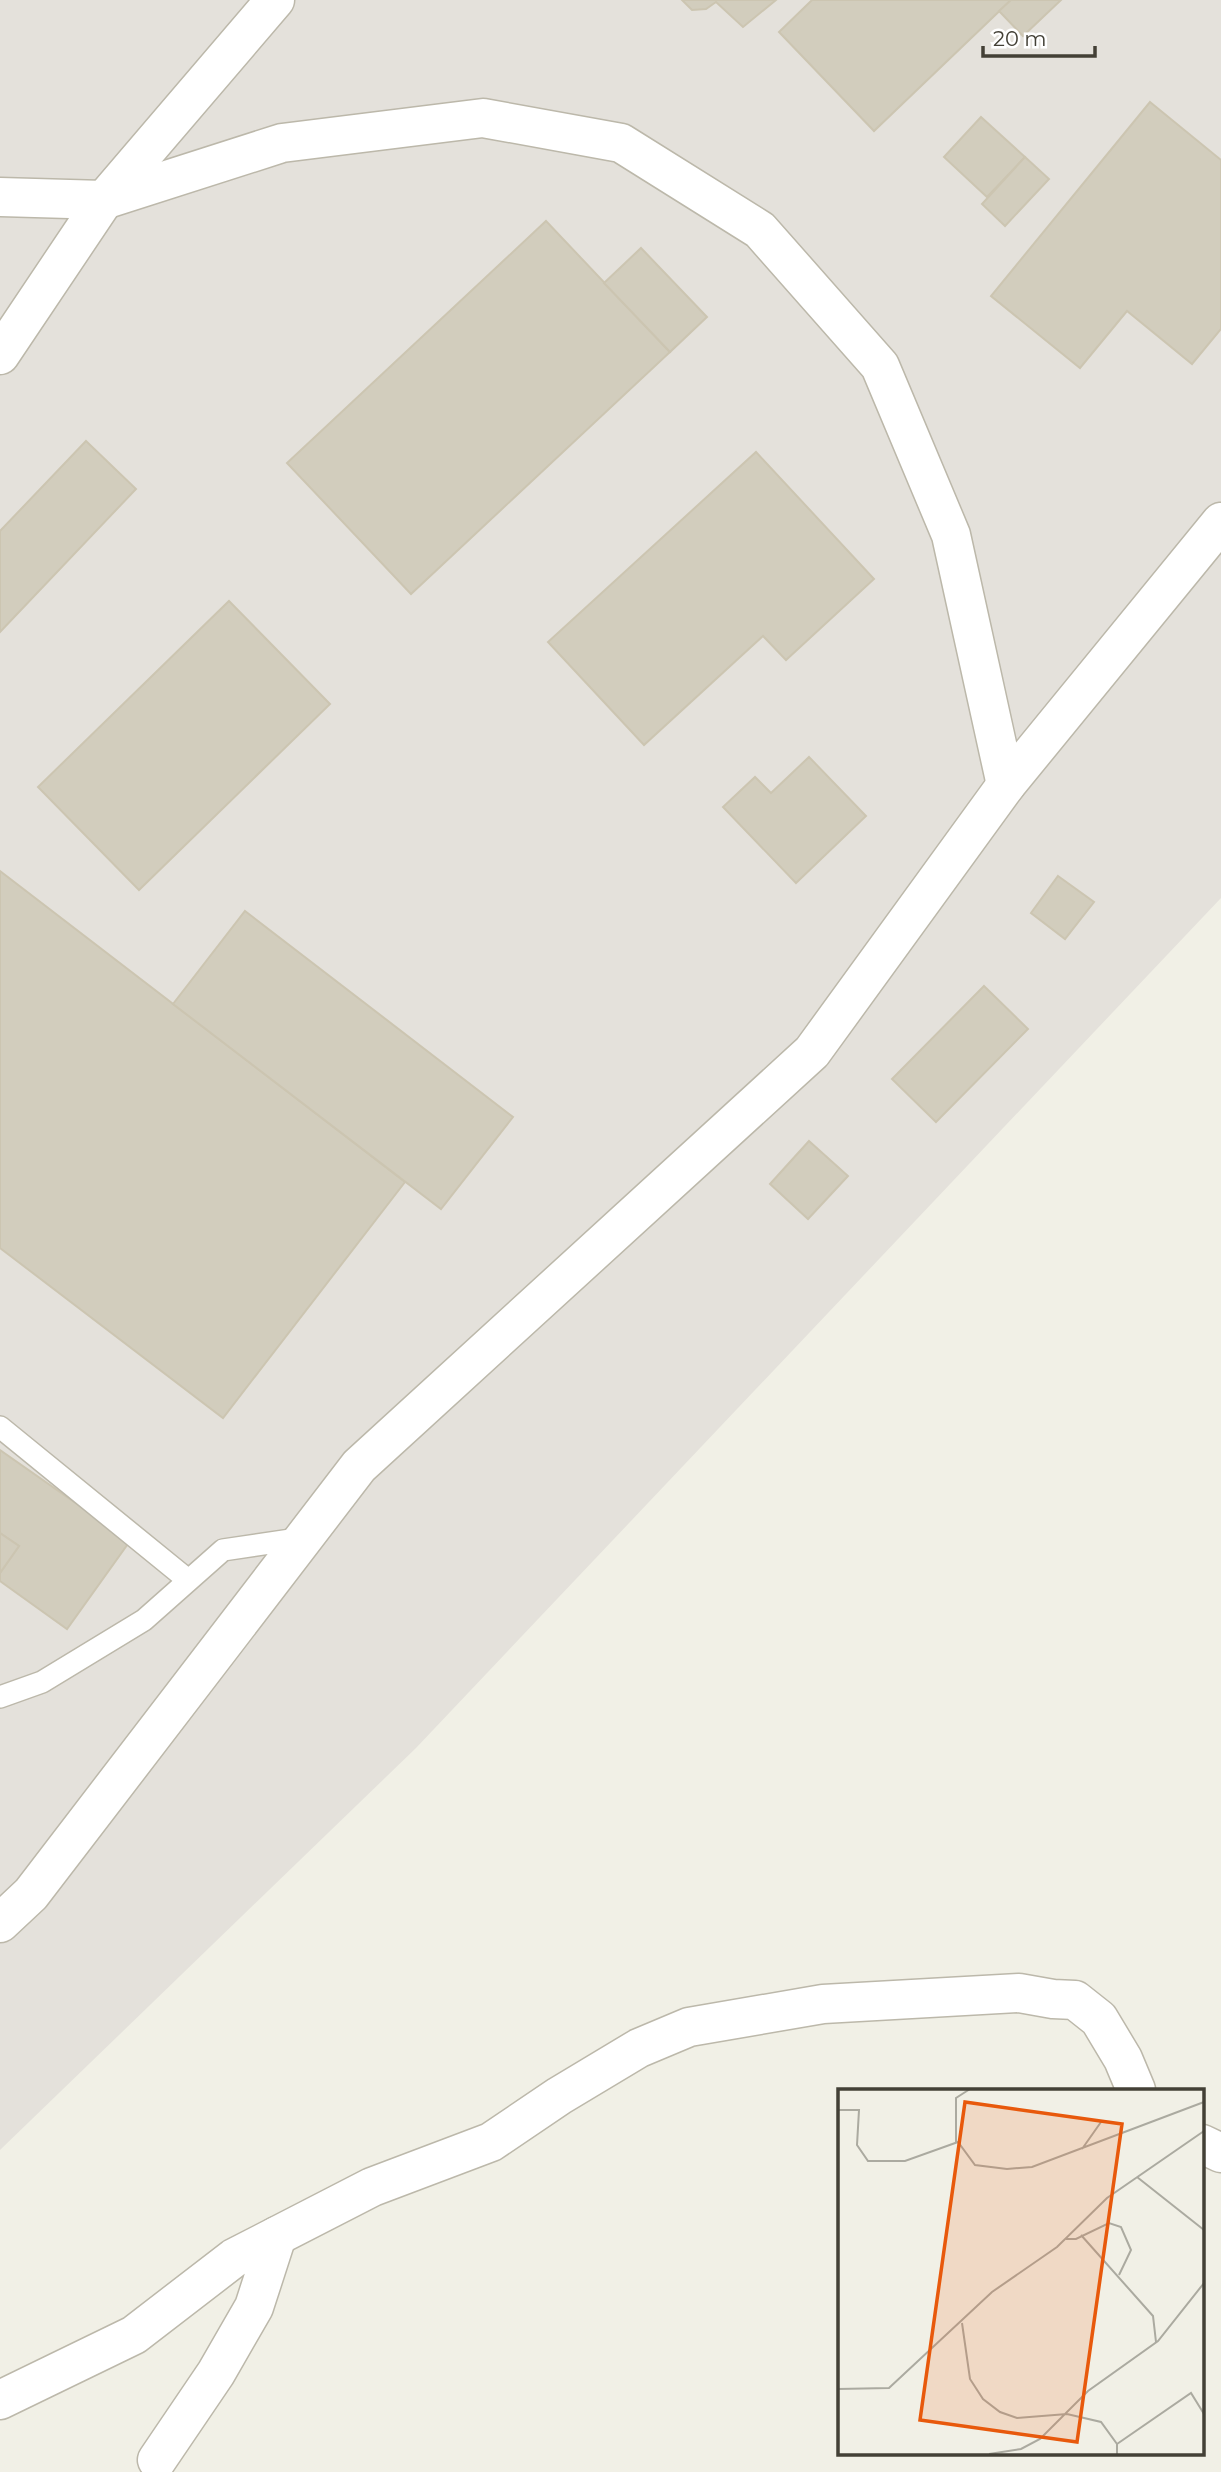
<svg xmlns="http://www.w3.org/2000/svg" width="1221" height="2472" viewBox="0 0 1221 2472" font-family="Montserrat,sans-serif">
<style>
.industrial{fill:#e4e1db}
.building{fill:#d2cdbd;stroke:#ccc5b1;stroke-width:2}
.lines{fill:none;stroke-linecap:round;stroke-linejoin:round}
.lane-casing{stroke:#bcb8aa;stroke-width:24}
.street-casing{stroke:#bcb8aa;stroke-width:41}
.lane{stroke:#fff;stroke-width:21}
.street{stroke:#fff;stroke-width:38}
.inset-road{fill:none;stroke:#abaaa0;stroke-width:2}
.view{fill:#e8590c;fill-opacity:0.15;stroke:#e8590c;stroke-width:3.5}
.inset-edge{fill:none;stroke:#434036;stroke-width:3.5}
</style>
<rect width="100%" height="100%" fill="#f1f0e6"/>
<path class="industrial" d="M0 0H1221V898L416 1748 0 2150Z"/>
<g class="building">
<path d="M682 0H776L743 27 716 2 706 9 692 10Z"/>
<path d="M812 0H1011L874 131 779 32Z"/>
<path d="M1011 0H1061L1023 36 999 11Z"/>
<path d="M1150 102 1221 160V329L1192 364 1127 311 1080 368 991 296Z"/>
<path d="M981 117 1025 157 987 197 944 157Z"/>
<path d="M1025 157 1049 179 1005 226 982 204Z"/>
<path d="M546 221 670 352 411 594 287 463Z"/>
<path d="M641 248 707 317 670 352 604 283Z"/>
<path d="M86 441 136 489 0 632V531Z"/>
<path d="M756 452 874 579 786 660 763 636 644 745 548 642Z"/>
<path d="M229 601 330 704 139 890 38 787Z"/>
<path d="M809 757 866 816 796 883 723 807 755 777 771 793Z"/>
<path d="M0 871 405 1182 223 1418 0 1248Z"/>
<path d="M1058 876 1094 902 1065 939 1031 913Z"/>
<path d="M245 911 513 1117 441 1209 173 1004Z"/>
<path d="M984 986 1028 1029 936 1122 892 1079Z"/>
<path d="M809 1141 848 1176 808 1219 770 1184Z"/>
<path d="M0 1450 130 1541 67 1629 0 1581V1573L19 1546 0 1533Z"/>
<path d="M0 1533 19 1546 0 1573Z"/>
</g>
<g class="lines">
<g class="lane-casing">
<g id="lane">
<path d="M0 1427 188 1580"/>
<path d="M0 1697 42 1682 144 1620 223 1550 304 1538"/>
</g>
</g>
<g class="street-casing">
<g id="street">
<path d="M0 197 104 200 282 143 483 118 621 143 760 230 880 366 951 535 1006 785"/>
<path d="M0 355 104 200 275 0"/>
<path d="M0 1923 31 1894 359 1466 812 1052 1006 785 1221 522"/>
<path d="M1202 2144 1221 2153"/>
<path d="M0 2400 134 2335 234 2258 372 2187 491 2142 559 2096 639 2048 689 2027 823 2004 1019 1993 1053 1999 1075 2000 1099 2019 1123 2059 1136 2090"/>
<path d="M157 2460 216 2373 254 2307 277 2236"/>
</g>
</g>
<use href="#lane" class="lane"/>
<use href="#street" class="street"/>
</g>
<g transform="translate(838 2089)">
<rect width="366" height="366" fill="#f1f0e6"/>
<path class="inset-road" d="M0 21H21L19 56 30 72H67L120 53 137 76 169 80 194 78 366 13M118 53V9L132 0M244 60 263 33M299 88 366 141M243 146 315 227 318 253M228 150H238L271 134 283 138 293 161 281 186M124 234 132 290 145 310 162 323 179 329 229 325 263 333 279 355V365M0 300 51 299 154 203 219 158 269 109 366 42M279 355 353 304 366 325M151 365 183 360 202 350 250 302 320 252 366 194"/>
<path class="view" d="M127 13 284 35 239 353 82 331Z"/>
<rect width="366" height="366" class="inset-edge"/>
</g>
<path d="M983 46v10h112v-10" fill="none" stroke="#434036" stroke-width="3.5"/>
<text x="993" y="46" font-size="21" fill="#434036" stroke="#ffffff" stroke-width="5" paint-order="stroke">20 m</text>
</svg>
